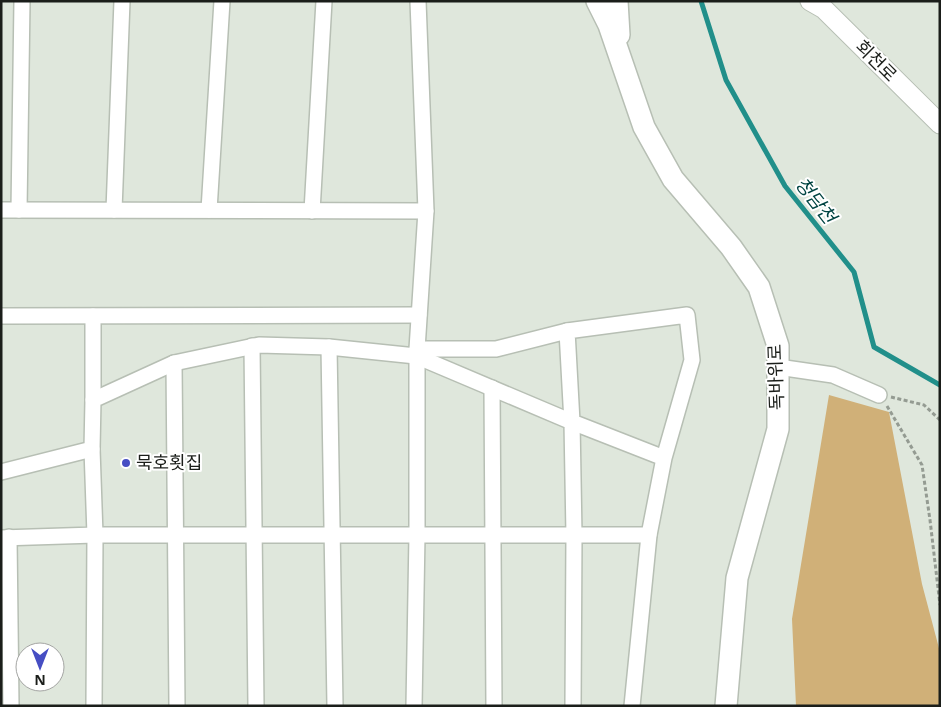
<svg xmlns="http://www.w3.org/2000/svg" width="941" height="707" viewBox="0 0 941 707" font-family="'Noto Sans','Noto Sans KR',sans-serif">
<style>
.green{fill:#d0b078}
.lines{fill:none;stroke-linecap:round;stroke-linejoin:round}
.stream{stroke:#218f8a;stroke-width:5}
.minor-casing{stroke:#b7bfb4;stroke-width:18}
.tertiary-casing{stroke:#b7bfb4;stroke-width:21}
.secondary-casing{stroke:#b7bfb4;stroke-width:24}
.path{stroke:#949b92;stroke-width:3;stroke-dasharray:4 2.5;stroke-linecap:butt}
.minor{stroke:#fff;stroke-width:15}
.tertiary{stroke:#fff;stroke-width:19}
.secondary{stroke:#fff;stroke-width:21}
.poi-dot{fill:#464ec3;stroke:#fff;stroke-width:2}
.labels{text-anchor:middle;stroke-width:4;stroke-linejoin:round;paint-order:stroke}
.street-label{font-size:18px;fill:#1b1e1a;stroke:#fff}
.poi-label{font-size:18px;fill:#1b1e1a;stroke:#fff;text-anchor:start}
.water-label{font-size:19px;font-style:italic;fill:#004442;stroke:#fff}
</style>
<rect width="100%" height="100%" fill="#dfe7dc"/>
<path class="green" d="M829 395 889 412 922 584 940 652V706H796L792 619Z"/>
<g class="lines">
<path class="stream" d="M701 1 726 80 785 186 854 272 874 347 940 385"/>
<g class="minor-casing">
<g id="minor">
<path d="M1 210 426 211"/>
<path d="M19 210 22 1"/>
<path d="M114 210 122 1"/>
<path d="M209 210 222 1"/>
<path d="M312 211 324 1"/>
<path d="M1 316 419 315"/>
<path d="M93 316V400"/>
<path d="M252 346 256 706"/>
<path d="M329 347 335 706"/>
<path d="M417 349 426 211 418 1"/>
<path d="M174 363 177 706"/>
<path d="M778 367 833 375 879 395"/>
<path d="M492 388 494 706"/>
<path d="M1 472 92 449 93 400 174 363 259 345 329 347 416 356 572 422 574 535 573 706"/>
<path d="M9 537 11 706"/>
<path d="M1 538 95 535 92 449"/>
<path d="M94 706 95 535H417V349H496L567 331"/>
<path d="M414 706 417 535H649"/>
<path d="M632 706 649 535 664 458 572 422 567 331 687 315 692 360 664 458"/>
</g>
</g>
<g class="tertiary-casing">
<path id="tertiary" d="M810 1 824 9 940 124"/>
</g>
<g class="secondary-casing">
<g id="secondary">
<path d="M597 1 609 25 644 127 673 179 731 247 759 287 778 346V429L737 578 726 706"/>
<path d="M617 1 619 35"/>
</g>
</g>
<g class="path">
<path d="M891 397 924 405 940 420"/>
<path d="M887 406 922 465 930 520 940 605"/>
</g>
<use href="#minor" class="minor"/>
<use href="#tertiary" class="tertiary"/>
<use href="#secondary" class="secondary"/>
</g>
<circle class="poi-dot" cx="126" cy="463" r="5"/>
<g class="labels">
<g class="street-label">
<text transform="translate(876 61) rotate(45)" y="6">회천로</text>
<text transform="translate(776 377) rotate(-92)" y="6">독바위로</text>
</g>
<g class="poi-label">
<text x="136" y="469">묵호횟집</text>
</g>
<g class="water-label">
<text transform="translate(816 200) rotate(52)" y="7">청담천</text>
</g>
</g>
<rect width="941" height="707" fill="none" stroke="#1b1e1a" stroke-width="5"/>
<g transform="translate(40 667) rotate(180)"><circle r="24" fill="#ffffff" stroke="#a4a5a3"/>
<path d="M0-4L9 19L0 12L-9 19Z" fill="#464ec3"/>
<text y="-8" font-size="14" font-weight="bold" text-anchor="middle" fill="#1b1e1a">N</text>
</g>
</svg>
